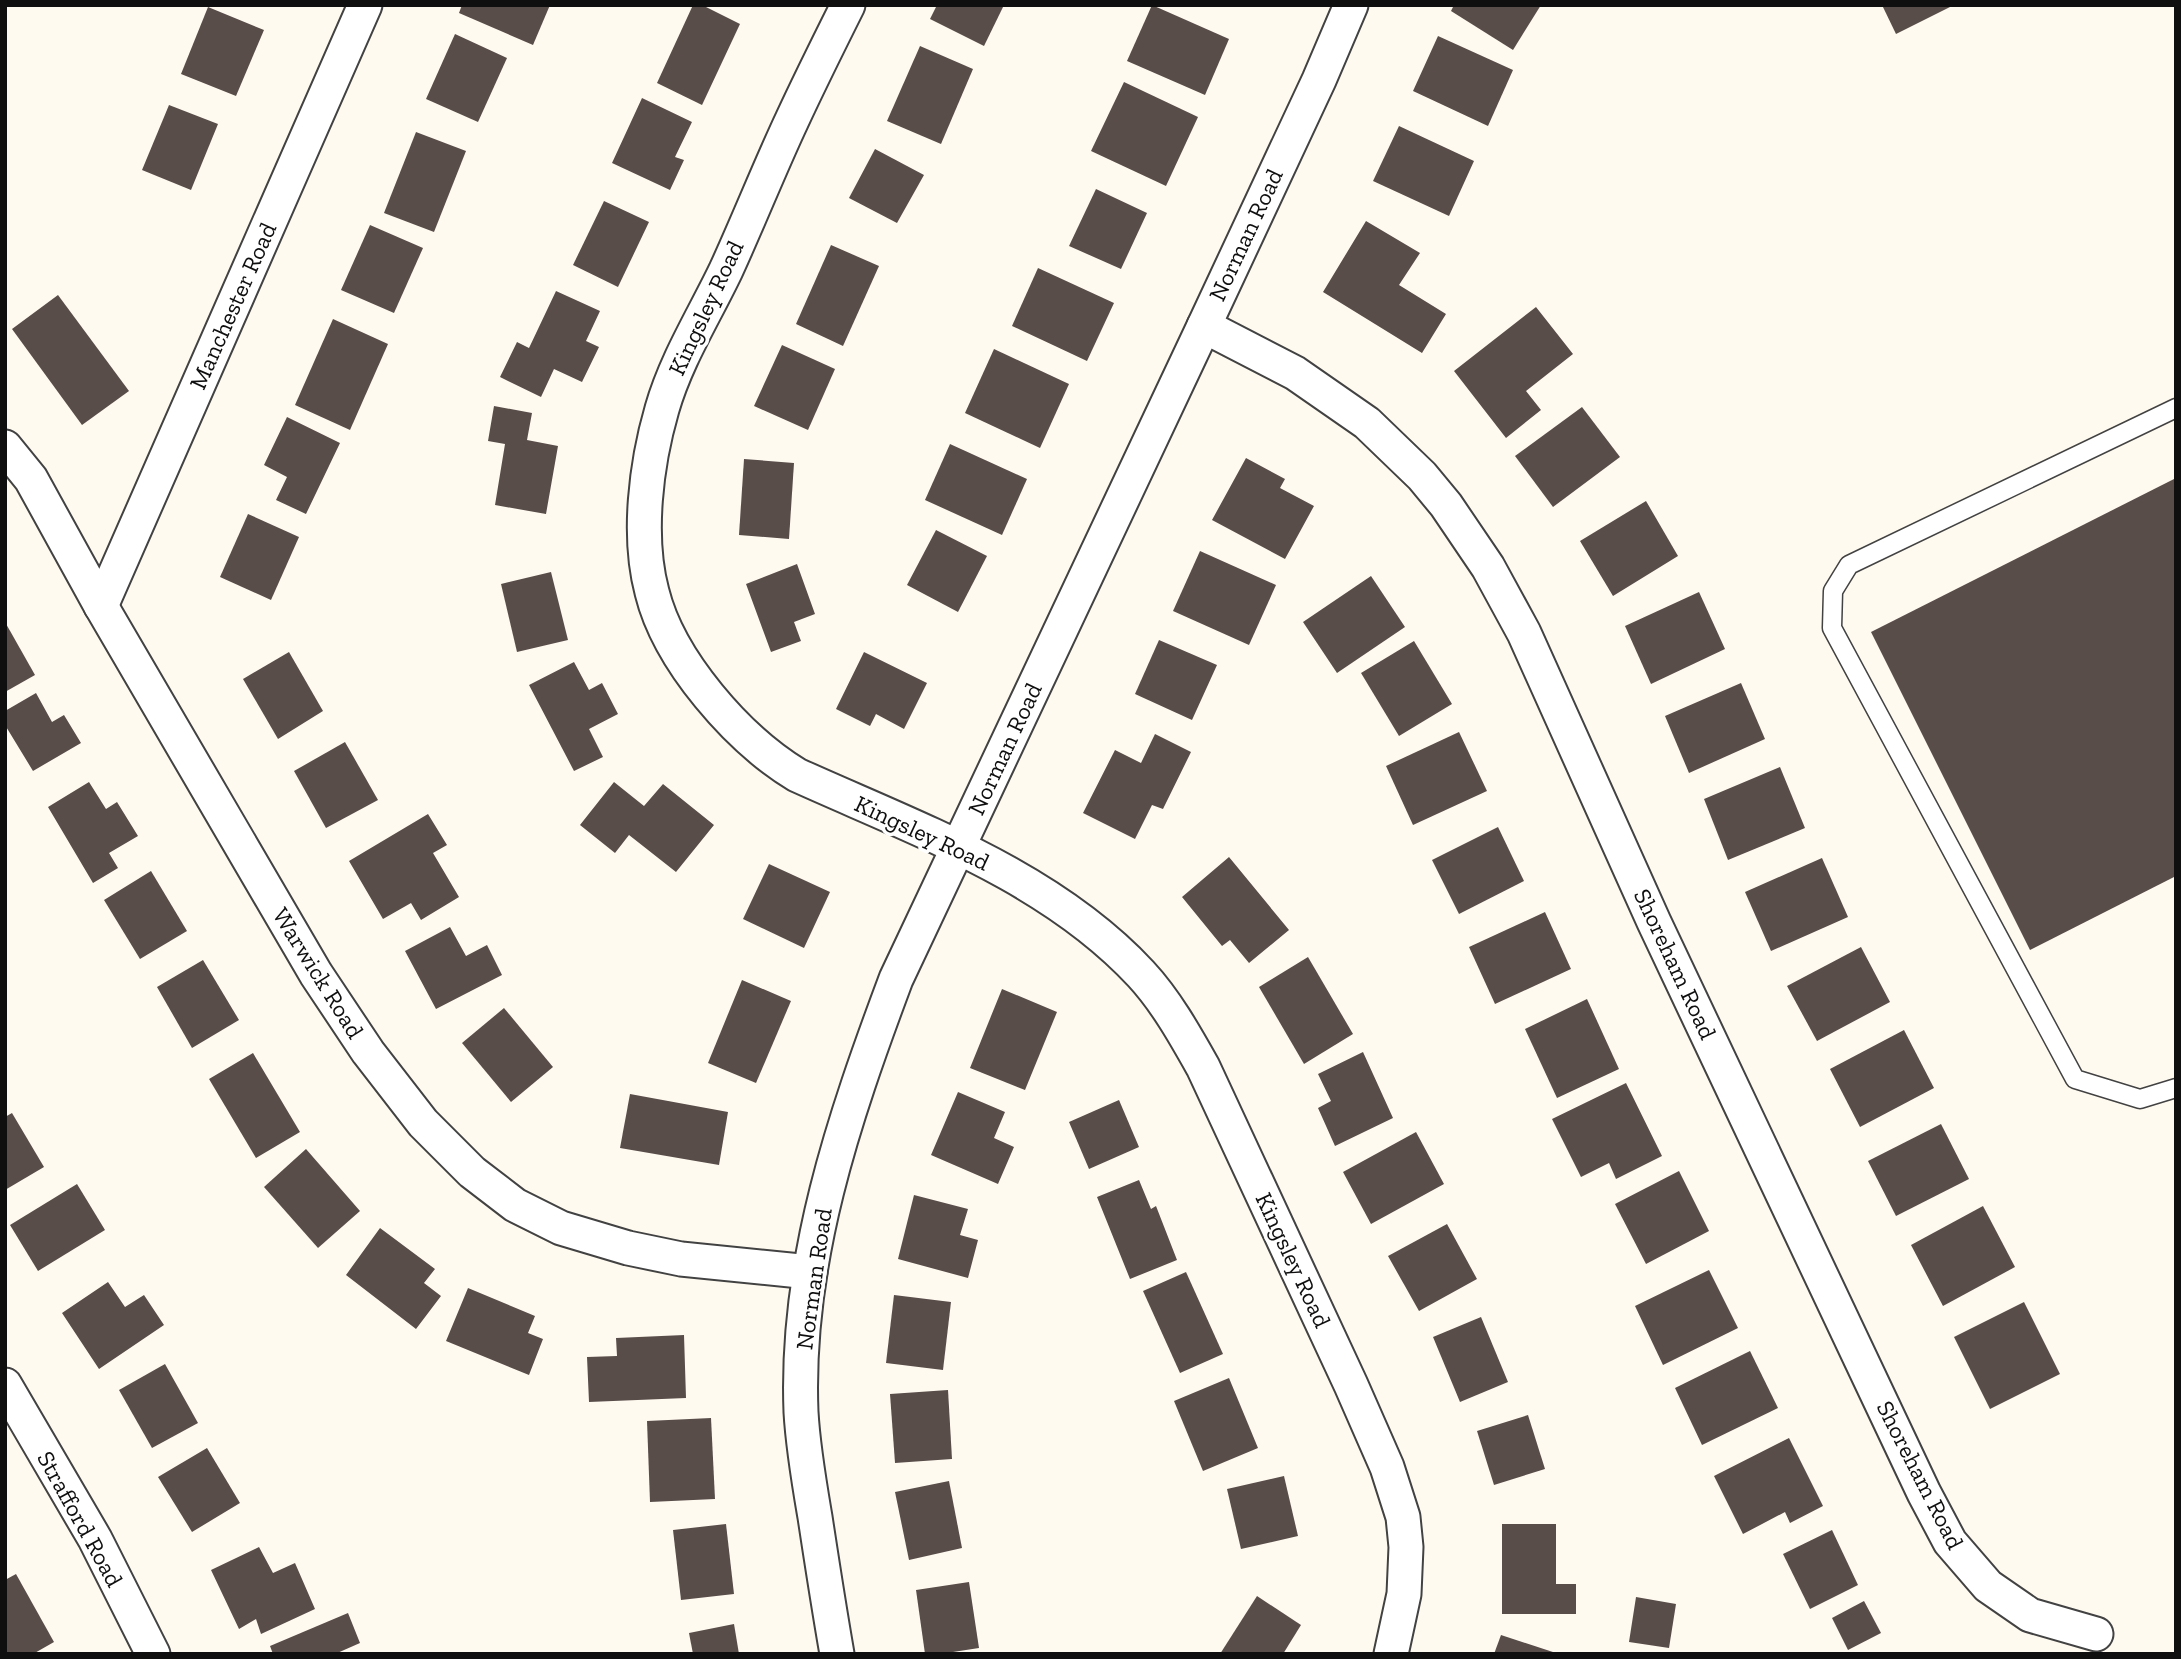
<svg xmlns="http://www.w3.org/2000/svg" width="2181" height="1659" viewBox="0 0 2181 1659" font-family="'Zilla Slab',serif">
<style>
.building{fill:#594d4a}
.lines{fill:none;stroke-linecap:round;stroke-linejoin:round}
.lane-casing{stroke:#424242;stroke-width:21}
.street-casing{stroke:#424242;stroke-width:37}
.lane{stroke:#fff;stroke-width:18}
.street{stroke:#fff;stroke-width:33}
.labels{text-anchor:middle;stroke-width:7;stroke-linejoin:round;paint-order:stroke}
.street-label{font-size:24px;fill:#0f0f0f;stroke:#fff}
</style>
<rect width="100%" height="100%" fill="#fffaf0"/>
<g class="building">
<path d="M462 5H550L533 45 459 13Z"/>
<path d="M693 5H702L740 24 702 105 657 83Z"/>
<path d="M937 5H1004L984 46 930 19Z"/>
<path d="M1152 5 1229 39 1205 95 1127 61Z"/>
<path d="M1454 5H1541L1513 50 1451 11Z"/>
<path d="M1882 5H1954L1896 34Z"/>
<path d="M208 7 264 30 236 96 181 74Z"/>
<path d="M455 34 507 58 478 122 426 99Z"/>
<path d="M1438 36 1513 70 1488 126 1413 91Z"/>
<path d="M920 46 973 69 941 144 887 121Z"/>
<path d="M1124 82 1198 117 1166 186 1091 151Z"/>
<path d="M642 98 692 122 675 157 684 160 670 190 612 163Z"/>
<path d="M169 105 218 124 191 190 142 170Z"/>
<path d="M1399 126 1474 161 1449 216 1373 181Z"/>
<path d="M416 132 466 151 434 232 384 213Z"/>
<path d="M875 149 924 175 897 223 849 198Z"/>
<path d="M1096 189 1147 213 1121 269 1069 246Z"/>
<path d="M604 201 649 222 618 287 573 265Z"/>
<path d="M1366 221 1420 253 1399 285 1446 314 1422 353 1323 292Z"/>
<path d="M370 225 423 248 394 313 341 290Z"/>
<path d="M831 245 879 266 843 346 796 324Z"/>
<path d="M1038 268 1114 303 1087 361 1012 326Z"/>
<path d="M556 291 600 311 586 341 599 347 582 382 554 369 541 397 500 377 517 342 529 348Z"/>
<path d="M58 295 129 391 82 425 12 329Z"/>
<path d="M1536 307 1573 354 1526 391 1541 410 1506 438 1454 371Z"/>
<path d="M333 319 388 344 350 430 295 405Z"/>
<path d="M782 345 835 369 808 430 754 406Z"/>
<path d="M994 349 1069 384 1040 448 965 413Z"/>
<path d="M494 406 532 413 527 440 558 446 546 514 495 505 505 444 488 441Z"/>
<path d="M1582 407 1620 457 1553 507 1515 456Z"/>
<path d="M287 417 340 443 306 514 276 500 287 477 264 465Z"/>
<path d="M950 444 1027 479 1002 535 925 500Z"/>
<path d="M1246 458 1285 479 1280 488 1314 506 1285 559 1212 520Z"/>
<path d="M744 459 794 463 789 539 739 535Z"/>
<path d="M2176 478V876L2030 950 1871 632Z"/>
<path d="M1646 501 1678 556 1613 596 1580 541Z"/>
<path d="M248 514 299 537 271 600 220 577Z"/>
<path d="M936 530 987 556 958 612 907 585Z"/>
<path d="M1200 551 1276 585 1249 645 1173 611Z"/>
<path d="M797 564 815 614 794 622 801 641 771 652 746 584Z"/>
<path d="M551 572 568 640 517 652 501 584Z"/>
<path d="M1371 576 1405 627 1337 673 1303 622Z"/>
<path d="M1699 592 1725 649 1651 684 1625 626Z"/>
<path d="M5 622 35 675 5 692Z"/>
<path d="M1159 640 1217 665 1192 720 1135 694Z"/>
<path d="M1414 641 1452 704 1399 736 1361 673Z"/>
<path d="M289 652 323 711 278 739 243 679Z"/>
<path d="M864 652 927 683 904 729 876 714 870 726 836 709Z"/>
<path d="M574 662 589 690 602 683 618 714 589 729 603 757 574 771 529 685Z"/>
<path d="M1741 683 1765 739 1689 773 1665 716Z"/>
<path d="M36 693 52 722 64 715 81 743 33 771 5 725V711Z"/>
<path d="M1459 732 1487 791 1413 825 1386 766Z"/>
<path d="M1155 734 1191 752 1163 809 1152 805 1135 839 1083 813 1115 750 1141 763Z"/>
<path d="M345 742 378 800 326 828 294 771Z"/>
<path d="M1780 767 1805 828 1728 860 1704 799Z"/>
<path d="M89 782 106 809 117 802 138 836 109 853 118 868 93 883 48 807Z"/>
<path d="M614 782 644 806 663 784 714 825 676 872 629 835 615 853 580 825Z"/>
<path d="M428 814 447 845 433 853 459 897 421 920 411 903 383 919 349 861Z"/>
<path d="M1498 827 1524 881 1459 914 1432 860Z"/>
<path d="M1229 857 1289 930 1249 963 1230 940 1222 946 1182 897Z"/>
<path d="M1822 858 1848 917 1771 951 1745 892Z"/>
<path d="M769 864 830 892 804 948 743 919Z"/>
<path d="M151 871 187 931 140 959 104 900Z"/>
<path d="M1545 912 1571 969 1495 1004 1469 947Z"/>
<path d="M450 927 466 956 487 945 502 975 436 1009 405 951Z"/>
<path d="M1861 947 1890 1002 1817 1041 1787 986Z"/>
<path d="M1308 957 1353 1034 1304 1064 1259 987Z"/>
<path d="M203 960 239 1020 192 1048 157 987Z"/>
<path d="M742 980 791 1001 756 1083 708 1063Z"/>
<path d="M1002 989 1057 1012 1025 1090 970 1068Z"/>
<path d="M1587 999 1619 1069 1557 1098 1525 1029Z"/>
<path d="M504 1008 553 1067 511 1102 462 1043Z"/>
<path d="M1904 1030 1934 1088 1860 1127 1830 1069Z"/>
<path d="M1363 1052 1393 1118 1335 1146 1318 1108 1331 1101 1318 1074Z"/>
<path d="M253 1053 300 1132 256 1158 209 1079Z"/>
<path d="M1626 1083 1662 1156 1616 1179 1609 1163 1581 1177 1552 1119Z"/>
<path d="M958 1092 1005 1112 994 1138 1014 1147 998 1184 931 1155Z"/>
<path d="M630 1094 728 1112 719 1165 620 1148Z"/>
<path d="M1119 1100 1139 1147 1089 1169 1069 1122Z"/>
<path d="M12 1113 44 1167 5 1190V1117Z"/>
<path d="M1941 1124 1969 1179 1896 1216 1868 1161Z"/>
<path d="M1416 1132 1444 1184 1371 1224 1343 1172Z"/>
<path d="M306 1149 360 1211 318 1248 264 1187Z"/>
<path d="M1679 1171 1709 1231 1646 1264 1615 1204Z"/>
<path d="M1139 1180 1151 1209 1156 1206 1177 1260 1130 1279 1097 1197Z"/>
<path d="M77 1184 105 1230 38 1271 10 1225Z"/>
<path d="M914 1195 968 1209 960 1235 978 1240 968 1278 898 1259Z"/>
<path d="M1983 1206 2015 1267 1943 1306 1911 1245Z"/>
<path d="M1447 1224 1477 1279 1419 1311 1388 1256Z"/>
<path d="M380 1228 435 1269 424 1283 441 1296 416 1329 346 1275Z"/>
<path d="M1709 1270 1738 1328 1663 1365 1635 1306Z"/>
<path d="M1186 1272 1223 1354 1180 1373 1143 1291Z"/>
<path d="M108 1282 125 1307 144 1295 164 1325 99 1369 62 1313Z"/>
<path d="M468 1288 535 1316 528 1333 543 1339 529 1375 446 1341Z"/>
<path d="M894 1295 951 1302 943 1370 886 1363Z"/>
<path d="M2024 1302 2060 1374 1990 1409 1954 1337Z"/>
<path d="M1481 1317 1508 1382 1460 1402 1433 1337Z"/>
<path d="M684 1335 686 1398 589 1402 587 1357 617 1356 616 1338Z"/>
<path d="M1750 1351 1778 1408 1702 1445 1675 1388Z"/>
<path d="M165 1364 198 1423 152 1448 119 1390Z"/>
<path d="M1229 1378 1258 1448 1203 1471 1174 1401Z"/>
<path d="M948 1390 952 1459 895 1463 890 1394Z"/>
<path d="M1528 1415 1545 1469 1494 1485 1477 1431Z"/>
<path d="M711 1418 715 1499 650 1502 647 1421Z"/>
<path d="M1789 1438 1823 1506 1790 1523 1785 1512 1743 1534 1714 1476Z"/>
<path d="M207 1448 240 1503 192 1532 158 1477Z"/>
<path d="M1284 1476 1298 1536 1241 1549 1227 1489Z"/>
<path d="M949 1481 962 1548 909 1560 895 1492Z"/>
<path d="M726 1524 734 1594 681 1600 673 1530Z"/>
<path d="M1502 1524H1556V1584H1576V1614H1502Z"/>
<path d="M1832 1530 1858 1585 1810 1609 1783 1554Z"/>
<path d="M259 1547 273 1573 295 1563 315 1609 261 1634 256 1619 239 1629 211 1570Z"/>
<path d="M16 1574 54 1642 33 1654H5V1580Z"/>
<path d="M969 1582 979 1648 940 1654H925L916 1590Z"/>
<path d="M1257 1596 1301 1625 1283 1654H1220Z"/>
<path d="M1636 1597 1676 1604 1669 1648 1629 1642Z"/>
<path d="M1864 1601 1881 1633 1848 1650 1832 1618Z"/>
<path d="M348 1613 360 1643 335 1654H273L270 1646Z"/>
<path d="M734 1624 739 1654H693L689 1633Z"/>
<path d="M1501 1635 1556 1653V1654H1494Z"/>
</g>
<g class="lines">
<g class="lane-casing">
<path id="lane" d="M2176 408 1849 565 1833 591 1832 628 2075 1079 2140 1099 2176 1088"/>
</g>
<g class="street-casing">
<g id="street">
<path d="M848 5C829 43 810 81 792 120 769 169 749 220 726 270 704 316 676 360 662 409 646 464 637 536 652 592 669 661 738 739 797 775 916 829 1050 876 1141 974 1166 1001 1185 1035 1203 1067L1351 1385 1387 1467 1403 1517 1406 1547 1404 1594 1391 1654"/>
<path d="M1204 326 1295 373 1367 423 1422 476 1446 505 1488 567 1524 633 1654 922 1924 1493 1950 1542 1988 1586 2030 1615 2096 1634"/>
<path d="M5 447 31 479 101 606 316 974 368 1052 423 1123 472 1172 515 1205 561 1228 628 1248 681 1259 810 1272"/>
<path d="M101 606 365 5"/>
<path d="M5 1385 95 1539 153 1654"/>
<path d="M837 1654C829 1608 822 1563 815 1517 809 1482 803 1448 801 1412 795 1261 844 1118 896 979L1204 326 1319 80 1351 5"/>
</g>
</g>
<use href="#lane" class="lane"/>
<use href="#street" class="street"/>
</g>
<g class="labels">
<g class="street-label">
<text transform="translate(1246 235) rotate(-65)" y="8">Norman Road</text>
<text transform="translate(233 306) rotate(-66)" y="8">Manchester Road</text>
<text transform="translate(706 308) rotate(-65)" y="8">Kingsley Road</text>
<text transform="translate(1005 749) rotate(-65)" y="8">Norman Road</text>
<text transform="translate(922 833) rotate(25)" y="8">Kingsley Road</text>
<text transform="translate(1675 964) rotate(65)" y="8">Shoreham Road</text>
<text transform="translate(318 973) rotate(58)" y="8">Warwick Road</text>
<text transform="translate(1293 1260) rotate(65)" y="8">Kingsley Road</text>
<text transform="translate(814 1279) rotate(-82)" y="8">Norman Road</text>
<text transform="translate(1920 1475) rotate(63)" y="8">Shoreham Road</text>
<text transform="translate(80 1519) rotate(61)" y="8">Strafford Road</text>
</g>
</g>
<rect width="2181" height="1659" fill="none" stroke="#0f0f0f" stroke-width="14"/>
</svg>
